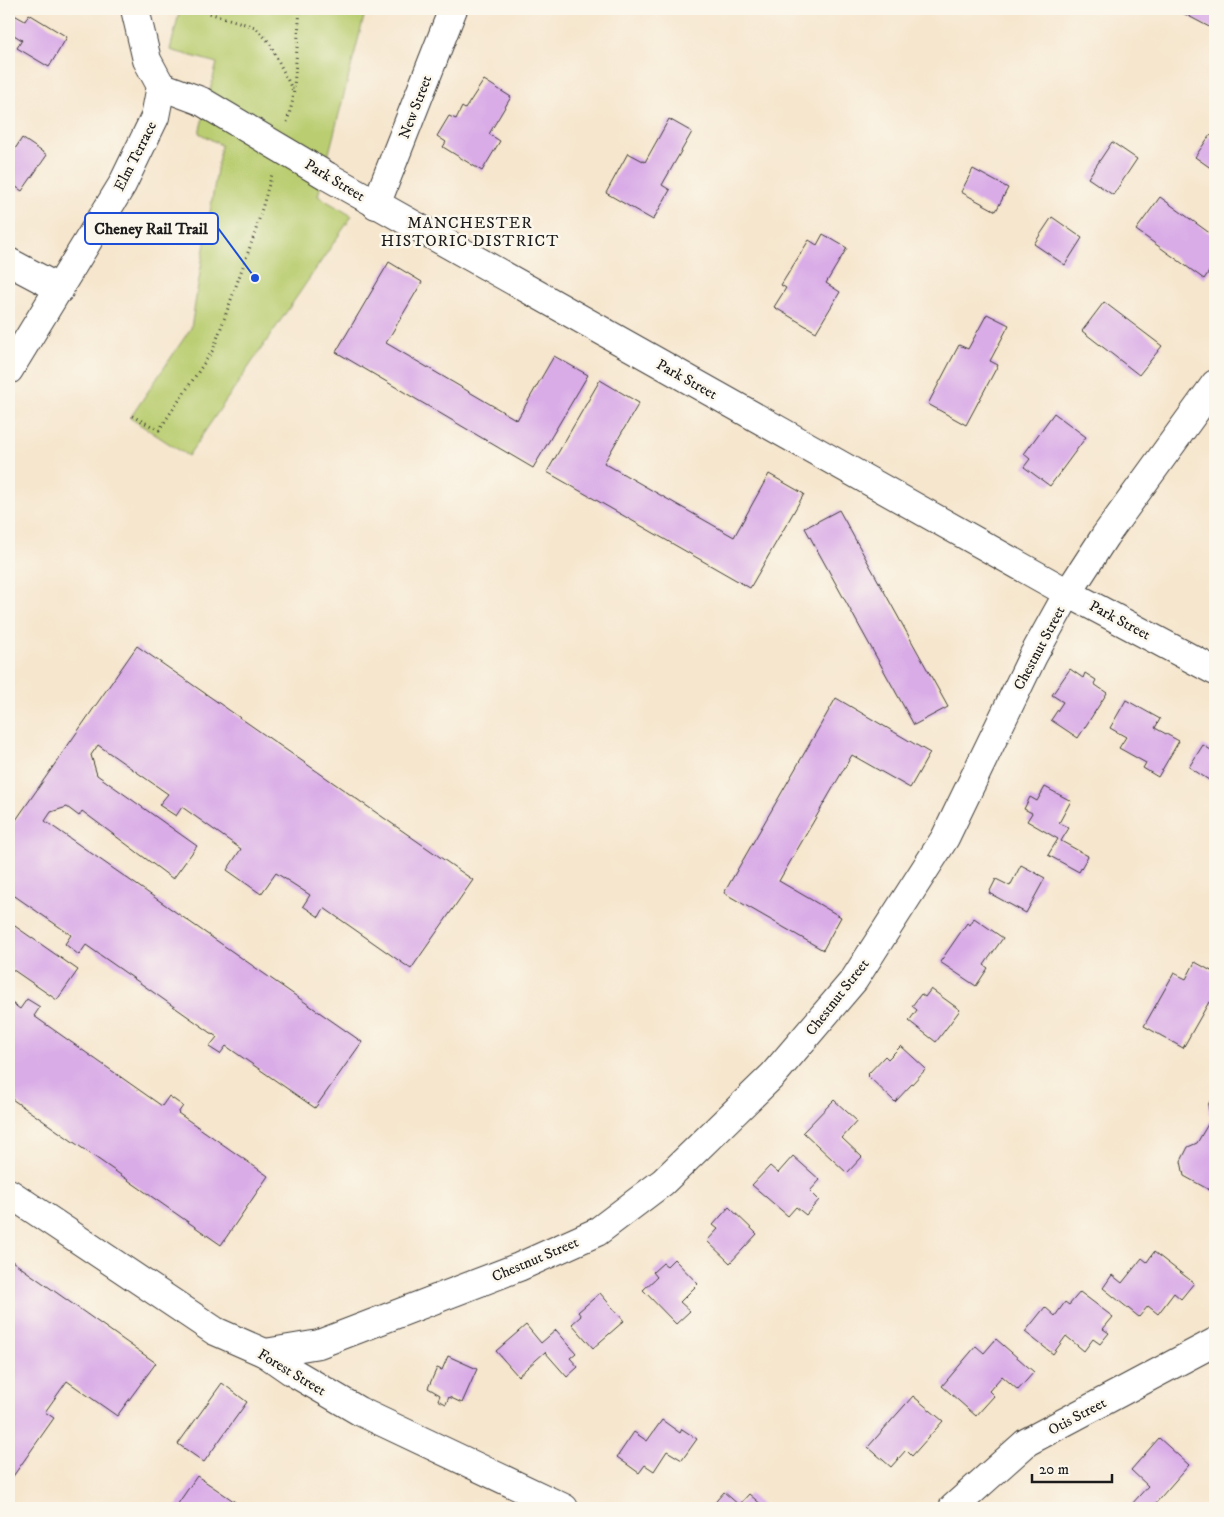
<svg xmlns="http://www.w3.org/2000/svg" width="1224" height="1517" viewBox="0 0 1224 1517" font-family="'IM FELL DW Pica',serif">
<style>
.green{fill:#bacd71;stroke:#6b7446}
.building{fill:#d9abe7}
.lines{fill:none;stroke-linecap:round;stroke-linejoin:round}
.minor-casing{stroke:#3d3a37;stroke-width:30}
.path{stroke:#3d3a37;stroke-width:3;stroke-dasharray:1 4;stroke-linecap:butt}
.minor{stroke:#fff;stroke-width:28}
.minor-bridge-casing{stroke:#3d3a37;stroke-width:30;stroke-linecap:butt}
.minor-bridge{stroke:#fff;stroke-width:28}
.labels{text-anchor:middle;stroke-width:5;stroke-linejoin:round;paint-order:stroke}
.street-label{font-size:15px;fill:#1c1c1c;stroke:#fbf7ec}
.neighbourhood-label{font-size:16px;letter-spacing:1px;fill:#1c1c1c;stroke:#fbf7ec}
.leader{fill:none;stroke:#1d4ed8;stroke-width:2}
.callout-dot{fill:#1d4ed8;stroke:#fbf7ec;stroke-width:2}
.callout{fill:#fbf7ec;stroke:#1d4ed8;stroke-width:2}
.callout-label{font-size:16px;text-anchor:middle;font-weight:bold;fill:#1c1c1c}
</style>
<rect width="100%" height="100%" fill="#fbf7ec"/>
<filter id="ink" filterUnits="userSpaceOnUse"><feTurbulence type="fractalNoise" baseFrequency=".02" numOctaves="2"/><feDisplacementMap in="SourceGraphic" scale="10" xChannelSelector="R" yChannelSelector="G"/><feConvolveMatrix kernelMatrix="1 2 1 2 8 2 1 2 1" color-interpolation-filters="sRGB"/></filter>
<filter id="wash" filterUnits="userSpaceOnUse"><feTurbulence type="fractalNoise" baseFrequency=".0096" numOctaves="4" result="noise"/><feDisplacementMap in="SourceGraphic" scale="20" xChannelSelector="R" yChannelSelector="G"/><feGaussianBlur stdDeviation="1.12" result="paint"/><feColorMatrix in="noise" values="0 0 0 0 0 0 0 0 0 0 0 0 0 0 0 0 0 1.4 0 .05"/><feComposite in="paint" operator="in"/></filter>
<g filter="url(#wash)">
<rect width="100%" height="100%" fill="#f6e6ce"/>
<path class="green" d="M180 9H366L318 196 352 216 188 456 130 418 191 328 221 145 199 133 217 63 170 50Z"/>
<g id="blocks">
<g class="building">
<path d="M1180 9H1215V30L1179 11Z"/>
<path d="M9 12 25 21 29 14 67 37 49 67 17 48 22 40 9 32Z"/>
<path d="M484 80 511 97 489 134 500 141 482 171 443 147 446 142 437 136 449 116 456 119 462 107 465 109Z"/>
<path d="M669 119 692 132 662 185 670 190 653 220 606 193 628 153 645 162Z"/>
<path d="M1210 135 1215 139V171L1195 157Z"/>
<path d="M22 138 47 155 22 191 9 182V145L15 149Z"/>
<path d="M1112 142 1137 159 1113 195 1088 178Z"/>
<path d="M973 169 1008 188 996 211 961 192Z"/>
<path d="M1160 197 1215 237V263L1204 279 1136 230Z"/>
<path d="M1052 217 1082 238 1065 265 1034 244Z"/>
<path d="M823 234 847 248 826 283 840 292 816 332 774 307 786 288 781 285 809 240 817 245Z"/>
<path d="M389 262 422 282 386 343 517 420 554 356 588 375 533 468 336 352Z"/>
<path d="M1104 302 1162 346 1139 375 1082 331Z"/>
<path d="M987 314 1009 325 990 361 998 365 966 425 928 404 959 345 968 349Z"/>
<path d="M600 380 639 403 604 463 734 537 769 474 804 494 750 588 547 472Z"/>
<path d="M1054 413 1086 437 1050 486 1024 467 1030 459 1024 454Z"/>
<path d="M839 510 948 707 914 725 805 528Z"/>
<path d="M137 646 473 880 411 969 324 908 319 917 303 906 310 895 276 873 261 894 227 870 241 849 182 807 176 816 159 805 168 794 98 745 91 755 97 775 197 846 173 879 82 811 79 816 67 807 51 812 45 821 362 1042 315 1108 226 1046 220 1054 209 1047 217 1037 86 945 79 955 65 944 71 935 9 892V830Z"/>
<path d="M1070 669 1083 678 1085 673 1096 680 1094 684 1107 693 1078 738 1051 720 1063 702 1052 695Z"/>
<path d="M836 698 930 753 910 788 852 755 779 881 841 917 823 950 724 893Z"/>
<path d="M1126 700 1160 719 1155 728 1179 741 1158 777 1143 768 1146 763 1119 748 1126 737 1110 728Z"/>
<path d="M1203 745 1214 752 1215 750V784L1189 767Z"/>
<path d="M1045 787 1071 801 1059 823 1069 828 1061 841 1088 856 1079 872 1048 855 1058 839 1027 821 1032 813 1024 809 1030 797 1037 801Z"/>
<path d="M1021 865 1045 878 1026 913 989 893 996 879 1010 886Z"/>
<path d="M974 918 1003 938 984 965 988 968 976 986 940 962 967 923 970 925Z"/>
<path d="M9 922 78 970 57 1000 9 967Z"/>
<path d="M1195 962 1215 973V1006L1209 1002 1183 1048 1144 1026 1174 973 1186 979Z"/>
<path d="M931 989 960 1010 936 1042 909 1021 917 1010 912 1006 921 994 925 997Z"/>
<path d="M27 999 40 1007 34 1016 162 1106 169 1096 183 1106 178 1113 268 1176 221 1245 9 1097V1001L20 1009Z"/>
<path d="M901 1046 926 1069 895 1102 867 1075 885 1056 888 1059Z"/>
<path d="M1215 1092V1193L1184 1176 1181 1161 1188 1147 1197 1143 1211 1119 1208 1105Z"/>
<path d="M834 1100 857 1121 842 1138 862 1157 847 1173 803 1132Z"/>
<path d="M793 1156 820 1180 810 1191 819 1200 806 1215 796 1207 788 1216 752 1185 770 1166 778 1173Z"/>
<path d="M729 1207 757 1234 730 1263 707 1241 718 1229 713 1225Z"/>
<path d="M1154 1252 1194 1283 1181 1299 1174 1293 1158 1314 1148 1306 1139 1317 1103 1288 1112 1275 1122 1283 1142 1258 1147 1262Z"/>
<path d="M9 1259 156 1363 117 1416 67 1381 45 1412 54 1418 9 1482Z"/>
<path d="M674 1259 698 1284 680 1302 690 1311 676 1324 643 1290 657 1277 653 1272 663 1263 667 1266Z"/>
<path d="M1080 1292 1113 1317 1103 1329 1109 1333 1100 1344 1093 1339 1084 1351 1066 1336 1053 1354 1025 1332 1045 1307 1055 1316 1065 1302 1069 1305Z"/>
<path d="M600 1293 624 1321 593 1348 572 1324 581 1316 578 1312Z"/>
<path d="M526 1325 541 1343 556 1330 576 1353 570 1358 578 1367 567 1377 545 1352 518 1376 496 1351Z"/>
<path d="M996 1339 1034 1372 1018 1390 1002 1376 989 1391 994 1396 976 1416 942 1386 976 1346 984 1353Z"/>
<path d="M448 1356 477 1369 462 1403 449 1397 446 1404 438 1400 440 1395 428 1388 437 1368 442 1370Z"/>
<path d="M222 1383 247 1402 204 1462 178 1444Z"/>
<path d="M913 1396 943 1421 912 1456 906 1450 891 1467 868 1447Z"/>
<path d="M662 1420 680 1433 682 1429 697 1439 682 1460 667 1451 654 1471 645 1465 639 1473 617 1457 634 1432 647 1441Z"/>
<path d="M1159 1438 1189 1465 1154 1505 1157 1508H1135L1131 1505 1148 1486 1131 1470Z"/>
<path d="M197 1476 244 1508H175Z"/>
<path d="M724 1492 739 1505 749 1494 763 1506 761 1508H710Z"/>
</g>
</g>
</g>
<g filter="url(#ink)">
<use href="#blocks" fill-opacity="0" stroke="#3d3a37" stroke-width="1"/>
<g class="lines">
<g class="minor-casing">
<g id="minor">
<path d="M161 86 201 101"/>
<path d="M327 176 1068 593 1215 671"/>
<path d="M376 205 453 9"/>
<path d="M9 262 60 289"/>
<path d="M9 370 122 185 155 117 161 86 147 60 135 9"/>
<path d="M9 1193 215 1331 265 1353 291 1371 359 1411 564 1508"/>
<path d="M265 1353 319 1344 519 1267 597 1232 663 1182 773 1075 854 980 945 838 1033 656 1068 593 1105 536 1215 384"/>
<path d="M953 1508 1027 1442 1215 1342"/>
</g>
</g>
<g class="path">
<path d="M210 9 209 13 255 27 269 42 294 93"/>
<path d="M287 122 293 100 300 9"/>
<path d="M132 416 159 430 213 350 255 233 272 174"/>
</g>
<use href="#minor" class="minor"/>
<g class="minor-bridge-casing">
<path id="minor-bridge" d="M201 101 327 176"/>
</g>
<use href="#minor-bridge" class="minor-bridge"/>
</g>
</g>
<g class="labels">
<g class="street-label">
<text transform="translate(415 107) rotate(-69)" y="5">New Street</text>
<text transform="translate(135 156) rotate(-63)" y="5">Elm Terrace</text>
<text transform="translate(335 180) rotate(31)" y="5">Park Street</text>
<text transform="translate(687 379) rotate(29)" y="5">Park Street</text>
<text transform="translate(1120 620) rotate(28)" y="5">Park Street</text>
<text transform="translate(1039 648) rotate(-62)" y="5">Chestnut Street</text>
<text transform="translate(837 997) rotate(-52)" y="5">Chestnut Street</text>
<text transform="translate(535 1259) rotate(-23)" y="5">Chestnut Street</text>
<text transform="translate(292 1372) rotate(31)" y="5">Forest Street</text>
<text transform="translate(1077 1416) rotate(-28)" y="5">Otis Street</text>
</g>
<g class="neighbourhood-label">
<text x="470" y="228">MANCHESTER<tspan x="470" dy="18">HISTORIC DISTRICT</tspan></text>
</g>
</g>
<path class="leader" d="M255 278L218 228"/>
<circle class="callout-dot" cx="255" cy="278" r="5"/>
<rect class="callout" x="85" y="213" width="133" height="31" rx="5"/>
<g class="callout-label">
<text x="151" y="234">Cheney Rail Trail</text>
</g>
<rect width="1224" height="1517" fill="none" stroke="#fbf7ec" stroke-width="30"/>
<path d="M1032 1474v8h80v-8" fill="none" stroke="#1c1c1c" stroke-width="2.5"/>
<text x="1039" y="1474" font-size="15" fill="#1c1c1c" stroke="#fbf7ec" stroke-width="4" paint-order="stroke">20 m</text>
</svg>
